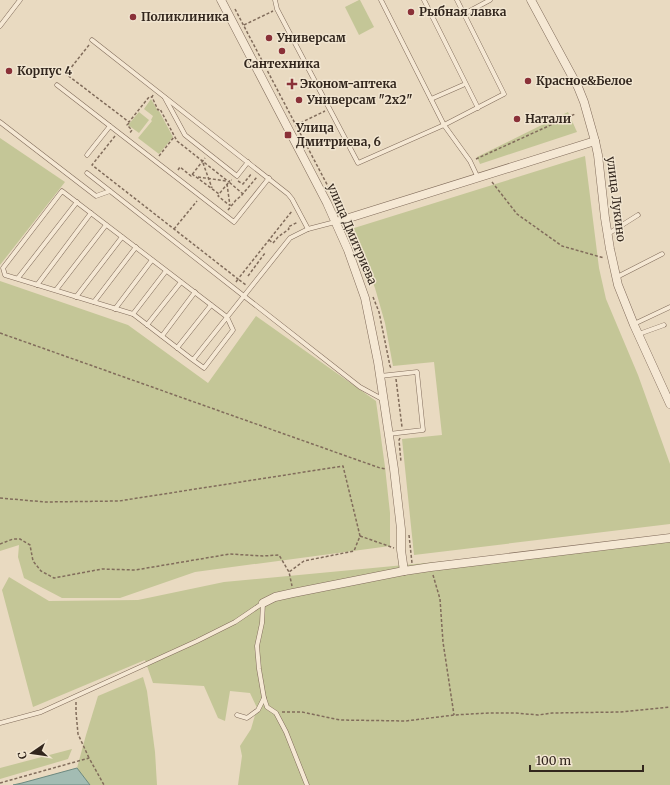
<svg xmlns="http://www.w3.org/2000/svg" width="670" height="785" viewBox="0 0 670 785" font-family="Merriweather,serif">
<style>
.green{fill:#c4c697}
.water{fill:#a3bcb3;stroke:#6c897f}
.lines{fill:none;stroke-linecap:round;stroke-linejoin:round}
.lane-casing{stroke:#816c5b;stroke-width:5}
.street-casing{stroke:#816c5b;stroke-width:9}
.path{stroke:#816c5b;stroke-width:1.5;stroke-dasharray:3 2;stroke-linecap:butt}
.lane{stroke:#f5e8d4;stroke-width:4}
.street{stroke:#f5e8d4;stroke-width:8}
.poi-dot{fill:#8a3138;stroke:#f1e5d0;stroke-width:1.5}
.labels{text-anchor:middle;stroke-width:3;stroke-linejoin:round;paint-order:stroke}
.poi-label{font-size:12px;font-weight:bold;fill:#32261d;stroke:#f1e5d0;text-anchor:start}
.street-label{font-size:12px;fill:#32261d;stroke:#f1e5d0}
</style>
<rect width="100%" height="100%" fill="#e9dac1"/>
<g class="green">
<path d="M359 0H360L374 27 359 35 345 7Z"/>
<path d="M151 99 158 111H159L173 137 159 154 138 138 152 121 151 120 153 116 144 109Z"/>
<path d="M139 112 149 120 139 133 128 125Z"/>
<path d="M568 112 577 132 480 164 477 157Z"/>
<path d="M0 138 65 182 0 265Z"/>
<path d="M585 156 599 268 606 299 638 375 670 464V524L414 555 402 439 442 435 434 362 393 366 385 323 375 288 351 229Z"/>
<path d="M0 281 128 325 208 383 256 316 376 401 385 467 390 513V546L195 572 120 598H62L24 578 18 557 19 545 0 551Z"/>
<path d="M670 540V785H238L242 756 240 746 251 729 257 708 250 693 230 691 225 721 218 718 204 686 153 683 145 660 33 707 2 590 9 577 49 601 138 600 224 582Z"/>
<path d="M143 677 147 691 155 752 157 785H90L77 768 86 735 98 696Z"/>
<path d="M72 749 68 759 0 779V768Z"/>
</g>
<path class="water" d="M77 768 90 785H13L22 783Z"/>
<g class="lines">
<g class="lane-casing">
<g id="lane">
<path d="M275 0 277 9 358 163 444 125 504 94 457 0"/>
<path d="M381 0 444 125 470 161 478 178"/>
<path d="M424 0 478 108"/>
<path d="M464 14 490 0"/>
<path d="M0 26 20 0"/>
<path d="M92 40 288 194 292 199 308 229"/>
<path d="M57 85 234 222 269 178"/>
<path d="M165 98 185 135 237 176 248 162"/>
<path d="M431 99 463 85"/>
<path d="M0 122 96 196 110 191 360 387 382 399"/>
<path d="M87 155 110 126"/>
<path d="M87 173 110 191"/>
<path d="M608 234 638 215"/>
<path d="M617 277 662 254"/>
<path d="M18 278 77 202"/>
<path d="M37 285 91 213"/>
<path d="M56 290 106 225"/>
<path d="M76 297 122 237"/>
<path d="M94 302 136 247"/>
<path d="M115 309 152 260"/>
<path d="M133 314 166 271"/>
<path d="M634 324 670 307"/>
<path d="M147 325 181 282"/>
<path d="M639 334 664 325"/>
<path d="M162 336 195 292"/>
<path d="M177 348 211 305"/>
<path d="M193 360 204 368 233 330 227 317 62 191 3 268 5 275 133 314 193 360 290 238 308 229 335 222"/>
<path d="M380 376 417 372 423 430 389 434"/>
<path d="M263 603 262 623 257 646 259 669 264 698 267 707 276 713 286 732 307 785"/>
<path d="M237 715 247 718 258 710 264 698"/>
<path d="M0 723 41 712 197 641 235 622 263 603"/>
</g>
</g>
<g class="street-casing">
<g id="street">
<path d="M221 0 327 203 348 250 365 298 378 362 394 469 401 529V550L404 571"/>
<path d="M531 0 578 87 584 102 595 141 598 155 605 218 610 249 618 285 634 325 670 404"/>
<path d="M336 222 595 141"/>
<path d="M263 603 275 597 293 593 404 571 431 567 670 538"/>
</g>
</g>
<g class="path">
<path d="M235 9 342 213"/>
<path d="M244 25 273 11"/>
<path d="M89 45 66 74 129 122 149 97H152"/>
<path d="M153 95 152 97 158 110 160 109 177 141 229 182 230 180H232"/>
<path d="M129 123 127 125 132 130 129 134"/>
<path d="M296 125 325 111"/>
<path d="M115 136 92 165 238 279 292 211"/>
<path d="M159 156 174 137"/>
<path d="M476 159 575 114"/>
<path d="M203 163 212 188"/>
<path d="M178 170 180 167 191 176 205 158"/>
<path d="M192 174 219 194 229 182 243 194"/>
<path d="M198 177 226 181"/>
<path d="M238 181 243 184 252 173"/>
<path d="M492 182 517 214 562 246 604 258"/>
<path d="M227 184 230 206"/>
<path d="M219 195 218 196 229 205"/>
<path d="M228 210 236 200 241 196 257 177"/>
<path d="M347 225 351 237"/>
<path d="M174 229 197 201"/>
<path d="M269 240 273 243 278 237 289 229 288 227 298 222"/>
<path d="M248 276 265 253"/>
<path d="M236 282 238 279 246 285"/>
<path d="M373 297 379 312 390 366 391 368"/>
<path d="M0 333 380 468 386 469"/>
<path d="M396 379 402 427"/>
<path d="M400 438 399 440 401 462"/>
<path d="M0 498 45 502 119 501 343 466 360 536 354 551 304 561 289 572"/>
<path d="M409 535 412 563"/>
<path d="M360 536 394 548"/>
<path d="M0 544 13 539H20L30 545 33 561 41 571 54 578 102 569 135 570 230 554 263 556 279 555 289 572 292 586"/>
<path d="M433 575 440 599 443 642 454 715"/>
<path d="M76 702V712L78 734 89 758"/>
<path d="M282 712H302L340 720 406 721 454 715 489 713H516L538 715 552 713 620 712 670 707"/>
<path d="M0 783 89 758 104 785"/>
</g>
<use href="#lane" class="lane"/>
<use href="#street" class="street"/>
</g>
<g class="poi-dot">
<circle cx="411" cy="12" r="4"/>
<circle cx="133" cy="17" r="4"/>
<circle cx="269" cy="38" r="4"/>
<circle cx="282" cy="51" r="4"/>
<circle cx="9" cy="71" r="4"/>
<circle cx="528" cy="81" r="4"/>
<path d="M290 78h4v4h4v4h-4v4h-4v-4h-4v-4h4z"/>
<circle cx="299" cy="100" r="4"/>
<circle cx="517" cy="119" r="4"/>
<rect x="284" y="131" width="8" height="8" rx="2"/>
</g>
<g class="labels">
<g class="poi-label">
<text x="419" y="16">Рыбная лавка</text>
<text x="141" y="21">Поликлиника</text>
<text x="277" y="42">Универсам</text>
<text x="282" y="68" text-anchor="middle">Сантехника</text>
<text x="17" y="75">Корпус 4</text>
<text x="536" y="85">Красное&amp;Белое</text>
<text x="300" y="88">Эконом-аптека</text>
<text x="307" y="104">Универсам "2x2"</text>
<text x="525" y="123">Натали</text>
<text x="296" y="132">Улица<tspan x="296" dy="14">Дмитриева, 6</tspan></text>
</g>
<g class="street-label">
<text transform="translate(616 199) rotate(83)" y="4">улица Лукино</text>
<text transform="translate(352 234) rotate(67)" y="4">улица Дмитриева</text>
</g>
</g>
<g transform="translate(32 753) rotate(257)" stroke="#f1e5d0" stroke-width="3" paint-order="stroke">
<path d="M0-3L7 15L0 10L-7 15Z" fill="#32261d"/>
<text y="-6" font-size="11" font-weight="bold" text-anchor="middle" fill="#32261d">С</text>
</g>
<path d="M530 765v6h113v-6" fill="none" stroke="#32261d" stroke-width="2"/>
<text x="536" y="765" font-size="12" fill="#32261d" stroke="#f1e5d0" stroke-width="3" paint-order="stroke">100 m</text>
</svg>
